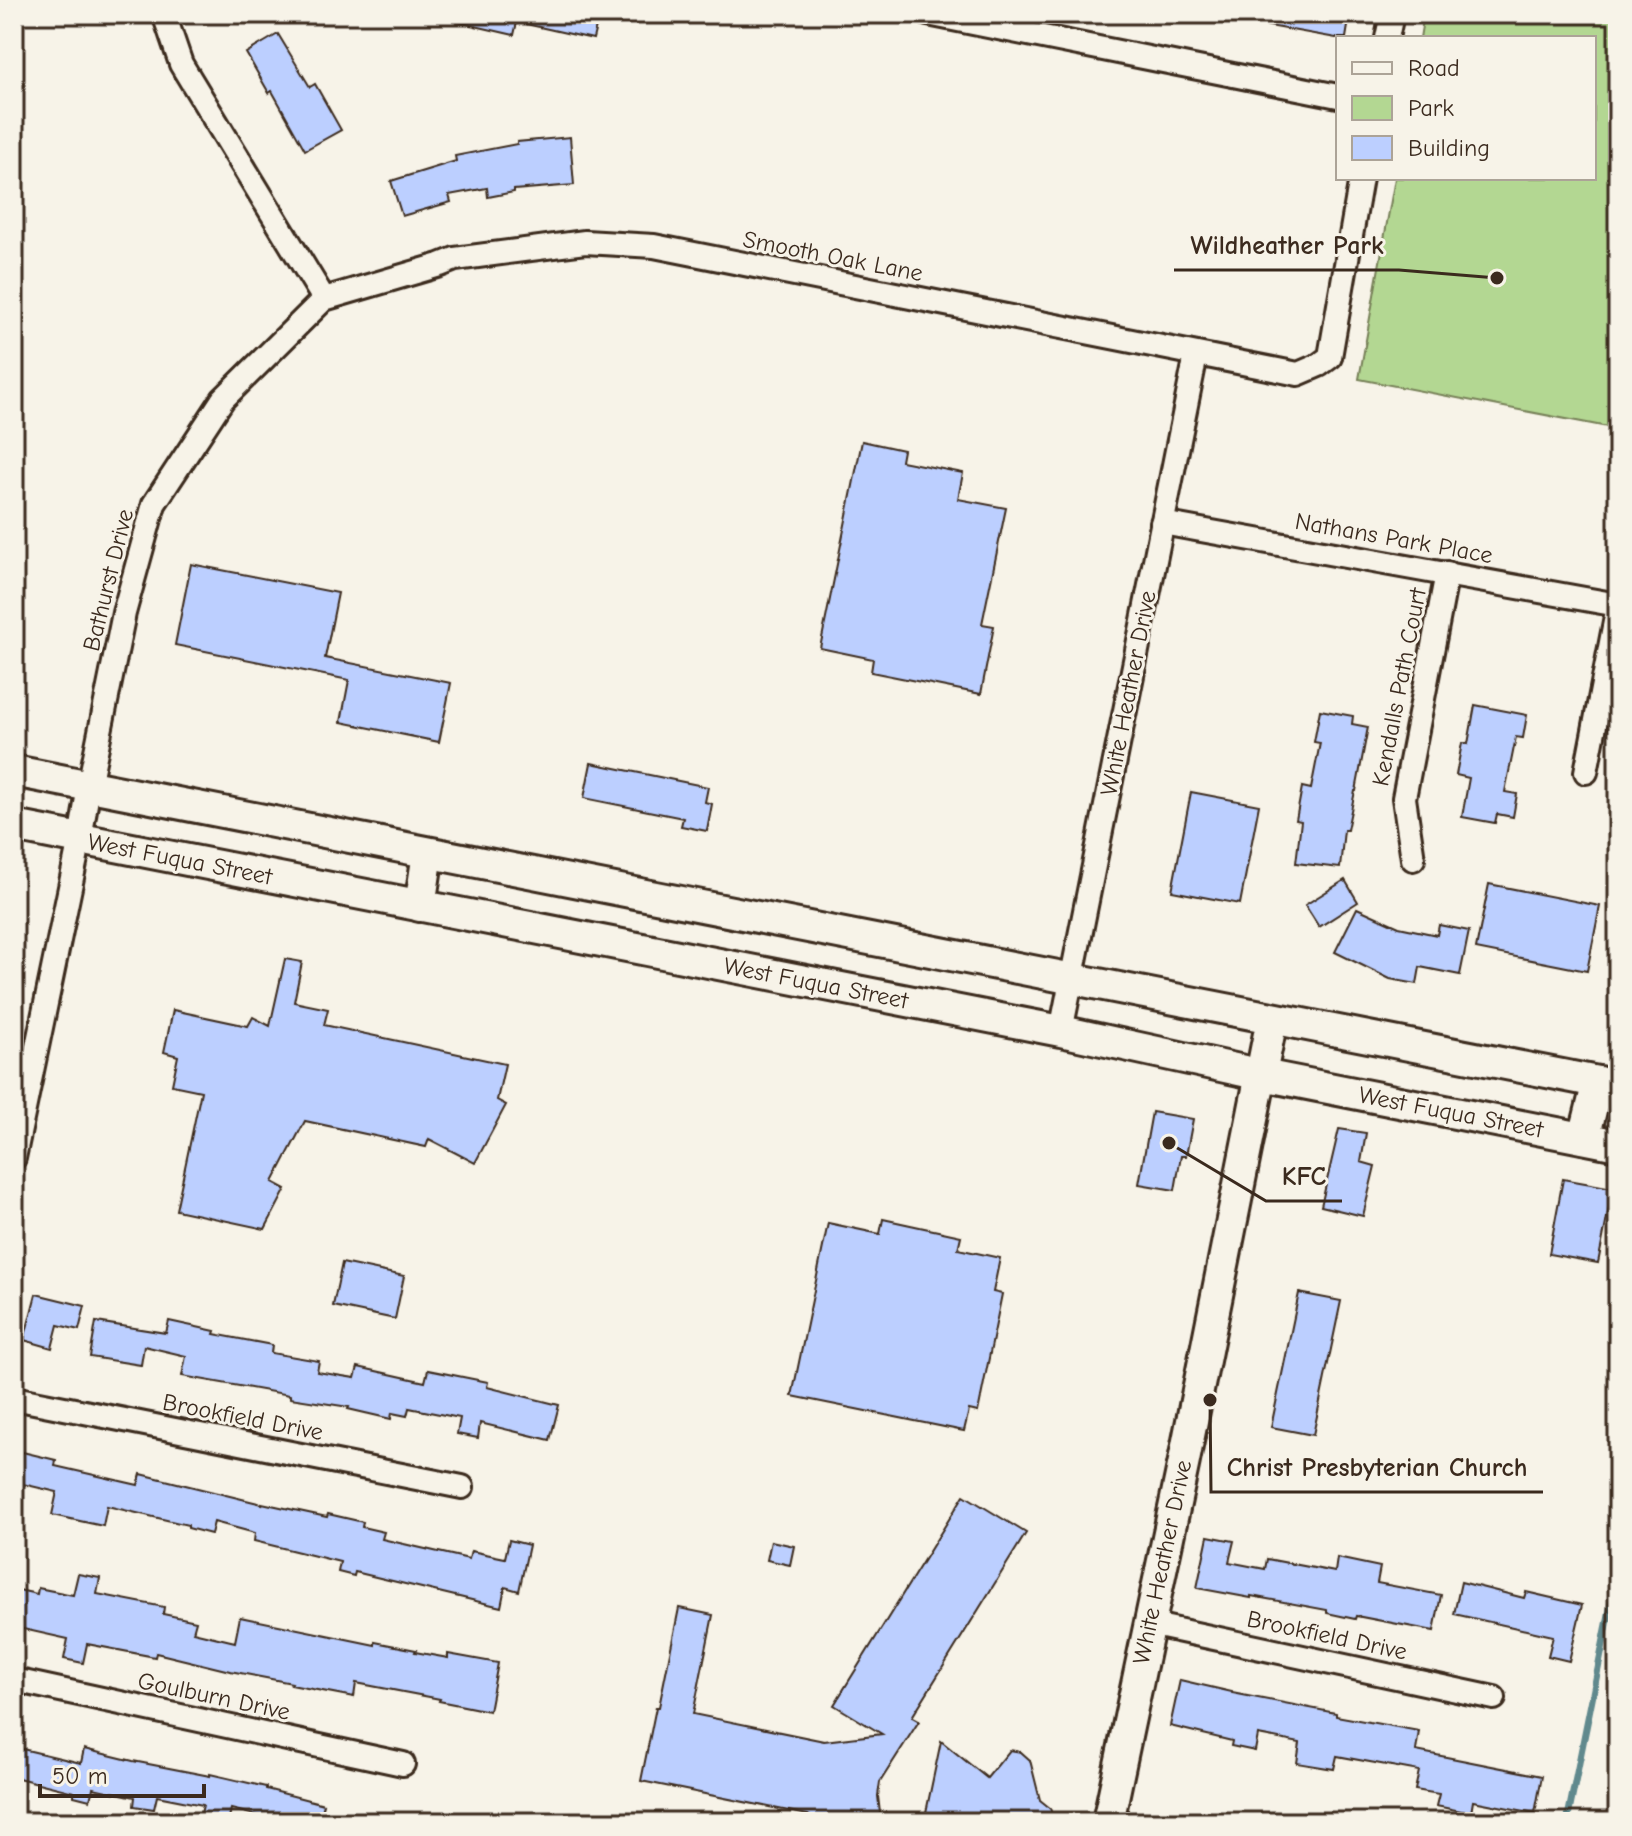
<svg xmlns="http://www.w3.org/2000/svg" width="1632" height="1836" viewBox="0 0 1632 1836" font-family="'Comic Neue',sans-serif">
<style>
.green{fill:#b3d792;stroke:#778058;stroke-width:2}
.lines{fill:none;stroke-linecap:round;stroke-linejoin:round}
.stream{stroke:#61898d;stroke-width:7}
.building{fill:#bccfff;stroke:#3b2a1e;stroke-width:2}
.street-casing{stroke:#3b2a1e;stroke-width:28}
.secondary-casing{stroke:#3b2a1e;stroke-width:36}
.street{stroke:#f7f3e8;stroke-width:22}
.secondary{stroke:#f7f3e8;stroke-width:30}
.labels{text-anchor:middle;stroke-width:6;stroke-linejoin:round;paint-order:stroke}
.street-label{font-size:24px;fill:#3b2a1e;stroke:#f7f3e8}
.leader{fill:none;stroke:#3b2a1e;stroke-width:3}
.callout-dot{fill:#3b2a1e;stroke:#f7f3e8;stroke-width:3}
.callout-label{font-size:26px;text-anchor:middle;font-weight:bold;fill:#3b2a1e;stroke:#f7f3e8;stroke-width:6;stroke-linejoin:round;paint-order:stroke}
</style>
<rect width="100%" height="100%" fill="#f7f3e8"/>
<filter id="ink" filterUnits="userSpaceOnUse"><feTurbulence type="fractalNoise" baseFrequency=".0125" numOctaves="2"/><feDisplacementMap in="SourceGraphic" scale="16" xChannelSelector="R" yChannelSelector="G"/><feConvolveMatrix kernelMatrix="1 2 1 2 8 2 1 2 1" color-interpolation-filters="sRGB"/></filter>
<g filter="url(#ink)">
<path class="green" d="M1424 14H1618V429L1359 379 1395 178H1594V38H1420Z"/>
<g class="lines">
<path class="stream" d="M1567 1822 1618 1570"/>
</g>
<g class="building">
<path d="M453 14H599L593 39 517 22 514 35 453 21Z"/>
<path d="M1254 14H1350L1346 38H1336L1253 23Z"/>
<path d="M278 34 310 87 315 84 341 130 305 150 272 91 269 93 246 53Z"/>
<path d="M570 137 574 185 514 190V192L488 197 487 188 449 195 451 202 402 216 391 181 456 161 455 156 517 144V142Z"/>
<path d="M862 441 903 450 901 461 963 473 958 499 1006 508 982 624 994 626 981 694 871 672 873 659 820 648Z"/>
<path d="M191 564 338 593 325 658 451 683 439 742 341 722 349 680 175 645Z"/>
<path d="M1475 705 1527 715 1523 738 1516 737 1505 792 1517 794 1513 817 1497 814 1495 823 1462 817 1469 778 1456 775 1462 743 1468 744Z"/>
<path d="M1320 710 1353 716 1352 724 1368 727 1356 791H1355L1347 830H1344L1340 868 1296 863 1301 821 1296 820 1302 787 1311 789 1320 743 1314 742Z"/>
<path d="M591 763 708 787 705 802 712 804 707 831 681 826 683 818 584 798Z"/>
<path d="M1191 792 1259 805 1240 904 1172 891Z"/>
<path d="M1345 880 1358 902 1319 927 1305 905Z"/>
<path d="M1489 884 1600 906 1587 971 1476 949Z"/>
<path d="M1357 908 1399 927 1437 935 1439 925 1469 931 1460 975 1420 967 1417 984 1390 979 1335 952Z"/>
<path d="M285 959 302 962 294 1002 328 1009 324 1025 505 1064 497 1100 506 1105 475 1163 429 1139 426 1147 305 1121 273 1182 286 1189 265 1229 176 1210 201 1091 172 1085 178 1056 164 1052 173 1010 248 1026 253 1017 270 1026Z"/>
<path d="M1152 1112 1193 1119 1186 1156H1181L1175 1190 1139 1184Z"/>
<path d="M1339 1129 1366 1133 1361 1162 1375 1166 1363 1216 1321 1206Z"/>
<path d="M1563 1179 1613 1188 1598 1263 1549 1254Z"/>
<path d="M883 1219 961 1236 958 1249 1000 1258 993 1292 1002 1294 978 1412 969 1410 964 1431 792 1396 828 1223 880 1234Z"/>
<path d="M342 1263 404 1276 395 1319 333 1306Z"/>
<path d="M1299 1293 1341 1301 1313 1435 1271 1427Z"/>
<path d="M36 1294 85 1306 79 1330 58 1325 52 1348 24 1340Z"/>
<path d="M169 1321 215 1331 214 1334 272 1345 271 1353 319 1361 317 1372 355 1378 358 1367 425 1382 428 1370 488 1382 487 1387 559 1405 550 1440 480 1423 478 1438 457 1434 460 1418 409 1408 407 1416 392 1413 391 1419 348 1409 349 1407 290 1398V1395L182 1376 186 1356 144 1346 141 1365 90 1357 96 1322 166 1333Z"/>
<path d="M14 1450 56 1460 55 1466 138 1485 141 1474 262 1504V1503L327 1517 328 1514 363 1522 362 1527 384 1532 382 1539 469 1559 471 1551 505 1558 509 1540 529 1545 519 1591 505 1587 501 1607 355 1572 354 1576 338 1572 340 1562 254 1541 255 1533 214 1522 211 1534 188 1528V1525L107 1506 103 1526 52 1515 57 1492 14 1482Z"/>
<path d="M964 1495 1026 1533 912 1717 919 1721 880 1782 878 1796 881 1822H819L808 1815 641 1781 656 1707H659L679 1608 713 1615 693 1714 824 1741 882 1734 834 1705Z"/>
<path d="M1208 1536 1234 1541 1229 1562 1265 1569 1267 1559 1335 1572 1337 1558 1380 1567 1377 1583 1441 1595 1434 1631 1356 1616 1355 1619 1327 1613V1610L1251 1596V1598L1197 1588Z"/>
<path d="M771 1541 794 1546 790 1565 767 1560Z"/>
<path d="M78 1574 100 1578 97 1594 164 1607 163 1614 196 1621 193 1632 235 1642 240 1617 375 1645V1642L416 1650 415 1652 448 1658V1654L498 1663 489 1711 439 1701 440 1699 356 1683 354 1697 291 1685 292 1683 230 1671 156 1653 155 1657 87 1644 83 1663 64 1659 68 1639 14 1627V1589L37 1594 38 1588 73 1595Z"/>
<path d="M1461 1582 1524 1598 1526 1592 1582 1605 1569 1661 1548 1656 1553 1636 1454 1614Z"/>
<path d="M1180 1680 1232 1692V1693L1336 1713V1716L1419 1731 1416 1751 1542 1776 1535 1813 1473 1801 1471 1813 1436 1806 1439 1794 1415 1790 1419 1771 1337 1756 1334 1769 1297 1763 1300 1743 1258 1735 1255 1751 1231 1746 1232 1741 1170 1726Z"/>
<path d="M941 1741 987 1778 1010 1750 1021 1752 1030 1760 1040 1800 1050 1808 1054 1822H924Z"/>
<path d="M14 1747 81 1763 84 1749 133 1761 210 1776V1774L266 1787V1789L324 1804 319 1822H283L231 1809 228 1822H199L203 1805 157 1796 154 1809 134 1806 135 1797 93 1788 90 1800 74 1796V1792L14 1777Z"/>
</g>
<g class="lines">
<g class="street-casing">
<g id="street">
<path d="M164 14 181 64 324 299"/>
<path d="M928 14 1338 96"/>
<path d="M1387 38 1392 14"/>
<path d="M1162 523 1618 605"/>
<path d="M1586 772 1618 606"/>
<path d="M1413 859 1404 798 1447 573"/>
<path d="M1061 1031 1196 355"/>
<path d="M14 1158 80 839 89 786 124 613 154 504 223 399 324 299 440 265 455 259 585 242 654 246 1298 374 1319 365 1330 357 1361 178"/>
<path d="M14 1398 462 1487"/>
<path d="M1149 1624 1494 1698"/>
<path d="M14 1680 403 1764"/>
</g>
</g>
<g class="secondary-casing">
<g id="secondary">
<path d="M14 771 1618 1086"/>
<path d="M14 826 1061 1031 1262 1075 1618 1145"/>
<path d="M420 906 428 853"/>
<path d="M1584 1138 1598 1082"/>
<path d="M1108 1822 1184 1461 1272 1019"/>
</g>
</g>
<use href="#street" class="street"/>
<use href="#secondary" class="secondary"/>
</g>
</g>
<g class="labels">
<g class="street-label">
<text transform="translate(833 256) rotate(11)" y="8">Smooth Oak Lane</text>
<text transform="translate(1394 538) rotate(10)" y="8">Nathans Park Place</text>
<text transform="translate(108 580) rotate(-76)" y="8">Bathurst Drive</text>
<text transform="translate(1399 687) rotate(-79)" y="8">Kendalls Path Court</text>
<text transform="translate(1128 693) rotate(-79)" y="8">White Heather Drive</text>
<text transform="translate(180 859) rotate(11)" y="8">West Fuqua Street</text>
<text transform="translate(816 983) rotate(11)" y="8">West Fuqua Street</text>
<text transform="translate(1451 1112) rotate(11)" y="8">West Fuqua Street</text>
<text transform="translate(243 1417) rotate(11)" y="8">Brookfield Drive</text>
<text transform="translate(1162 1562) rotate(-78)" y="8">White Heather Drive</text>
<text transform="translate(1327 1635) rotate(12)" y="8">Brookfield Drive</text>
<text transform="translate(214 1696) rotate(12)" y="8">Goulburn Drive</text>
</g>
</g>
<path class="leader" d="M1497 278L1399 270H1174M1169 1143L1266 1201H1342M1210 1400L1211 1492H1543"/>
<g class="callout-dot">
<circle cx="1497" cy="278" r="8"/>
<circle cx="1169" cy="1143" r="8"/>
<circle cx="1210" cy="1400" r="8"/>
</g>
<g class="callout-label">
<text x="1287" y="254">Wildheather Park</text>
<text x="1304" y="1185">KFC</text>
<text x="1377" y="1476">Christ Presbyterian Church</text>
</g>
<rect width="1632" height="1836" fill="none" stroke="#f7f3e8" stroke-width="48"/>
<rect x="24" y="24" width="1584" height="1788" fill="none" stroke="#3b2a1e" stroke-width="3" filter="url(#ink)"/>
<rect x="1336" y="36" width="260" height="144" fill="#f7f3e8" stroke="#aca397" stroke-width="2"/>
<rect x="1352" y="62" width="40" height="12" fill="#f7f3e8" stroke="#aca397" stroke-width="2"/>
<text x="1408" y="76" font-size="24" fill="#3b2a1e">Road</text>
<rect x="1352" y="96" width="40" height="24" fill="#b3d792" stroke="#aca397" stroke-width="2"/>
<text x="1408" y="116" font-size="24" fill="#3b2a1e">Park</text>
<rect x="1352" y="136" width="40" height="24" fill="#bccfff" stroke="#aca397" stroke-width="2"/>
<text x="1408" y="156" font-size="24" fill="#3b2a1e">Building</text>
<path d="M40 1784v12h164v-12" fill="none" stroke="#3b2a1e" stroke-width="4"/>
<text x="52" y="1784" font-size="24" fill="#3b2a1e" stroke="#f7f3e8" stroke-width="6" paint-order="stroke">50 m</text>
</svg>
